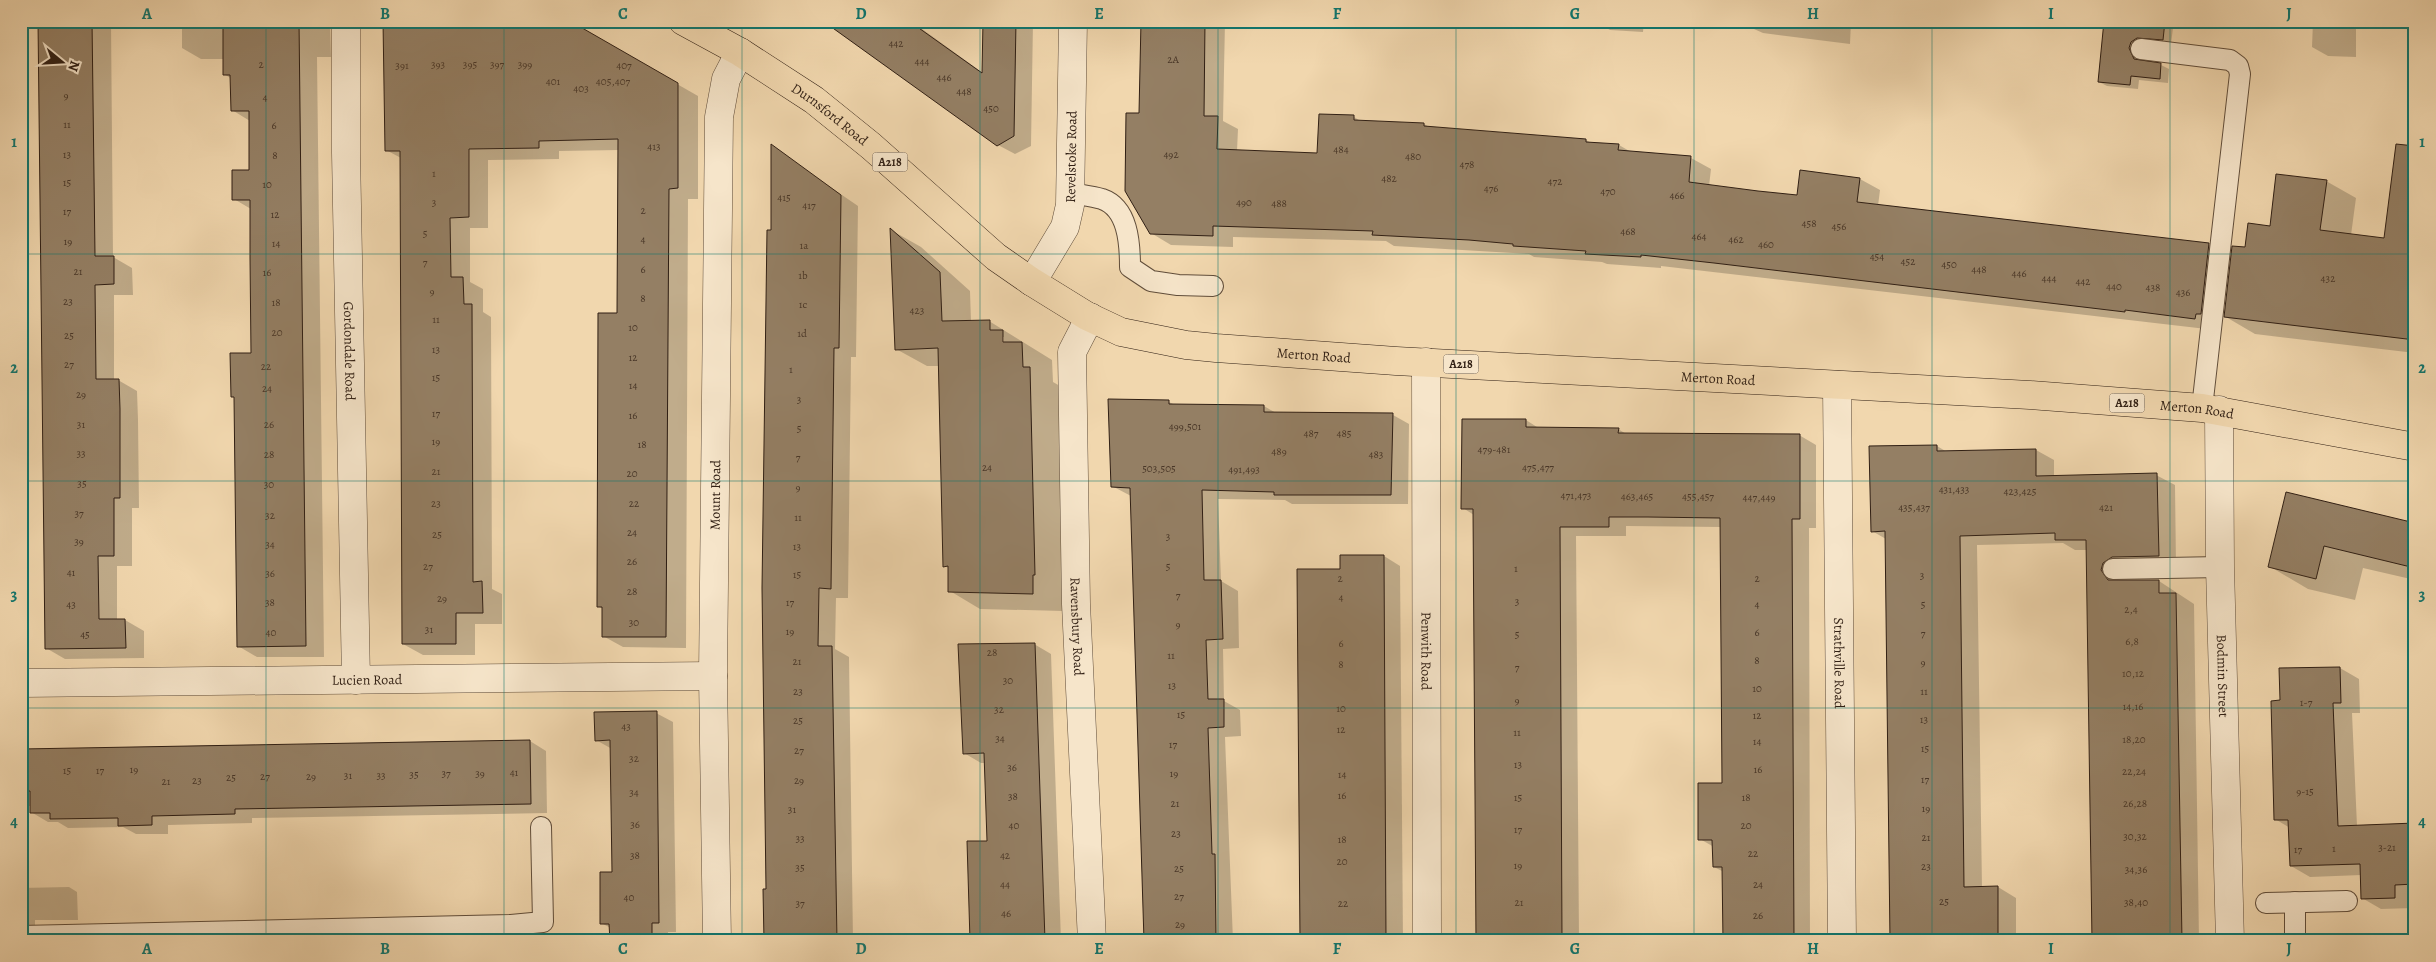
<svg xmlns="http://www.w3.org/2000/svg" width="2436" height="962" viewBox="0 0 2436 962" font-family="Alegreya,serif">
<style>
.shadow{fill:#0003;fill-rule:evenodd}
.building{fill:#947f64;stroke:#301f14}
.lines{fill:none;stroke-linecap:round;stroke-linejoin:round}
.service-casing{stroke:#604d3a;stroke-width:22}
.minor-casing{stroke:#604d3a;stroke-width:29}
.tertiary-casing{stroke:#604d3a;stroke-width:29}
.primary-casing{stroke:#301f14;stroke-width:29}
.service{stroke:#f6e5ca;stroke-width:20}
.minor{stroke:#f6e5ca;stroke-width:28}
.tertiary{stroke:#f6e5ca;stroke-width:28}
.primary{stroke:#f1d7ae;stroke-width:28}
.grid{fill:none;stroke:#0f766e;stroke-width:1;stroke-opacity:0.55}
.labels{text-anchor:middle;stroke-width:4.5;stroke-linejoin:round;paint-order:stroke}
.number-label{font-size:11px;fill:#493728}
.shield{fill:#f6e5ca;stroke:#6b5a4b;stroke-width:1}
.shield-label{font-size:12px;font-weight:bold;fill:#301f14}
.street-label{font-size:14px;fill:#301f14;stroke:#f6e5ca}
.neatline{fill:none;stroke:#0f766e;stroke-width:2}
.grid-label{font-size:16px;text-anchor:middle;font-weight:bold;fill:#0f766e}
</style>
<rect width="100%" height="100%" fill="#f1d7ae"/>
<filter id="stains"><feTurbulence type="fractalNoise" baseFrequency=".004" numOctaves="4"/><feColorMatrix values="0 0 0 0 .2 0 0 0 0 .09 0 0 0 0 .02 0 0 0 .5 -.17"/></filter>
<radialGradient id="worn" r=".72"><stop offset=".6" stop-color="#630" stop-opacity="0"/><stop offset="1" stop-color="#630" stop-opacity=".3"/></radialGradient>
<g class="shadow">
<path d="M40 21H111L113 257 132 268 133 295H114V380H118L137 391 138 420 139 508H132V566H117V620H125L144 631V658L65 659 46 648Z"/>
<path d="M182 21H330L331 57H317L324 657H257L238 646 235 398 232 396 252 354 251 209 234 199 251 171 250 121 232 110V79L224 74V59H201L182 48Z"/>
<path d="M826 21H911L983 73 984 21H1033L1031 146 1015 154 998 145Z"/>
<path d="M1143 21H1225L1223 121 1238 129 1237 151 1318 155 1320 115 1354 117 1362 122 1424 124 1429 127 1586 140 1591 143 1619 145 1631 152 1691 158 1711 169 1709 186 1798 197 1860 179 1880 190 1878 206 2208 244 2228 256 2215 330 1661 266V268L1607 264 1602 262 1534 257 1529 254 1394 246 1386 241 1233 237V247L1171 245 1151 233 1141 114Z"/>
<path d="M1602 21H1644L1643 32 1610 30 1602 25Z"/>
<path d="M1755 21H1851L1850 44 1763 33 1754 29Z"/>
<path d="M2105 21 2164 23 2173 28 2171 44 2139 47 2138 59 2142 62 2161 65 2169 69 2168 83 2139 80 2138 89 2107 86 2099 82Z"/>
<path d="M2313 21H2356V57L2328 56 2312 47Z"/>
<path d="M572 24 698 96V199H688L686 648 623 647 603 636V609L598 606 618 314 619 150 559 151V159L488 160V228H470V282L483 289V312L491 317 492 589 502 594V624H475V655H423L403 644 401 158 386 150Z"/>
<path d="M2415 94V353L2255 334 2226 317 2246 249 2326 181 2356 198 2351 235 2385 239 2403 190Z"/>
<path d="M772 147 858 206 856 357H851L848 598H836L835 649 849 657 853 941H765L767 890 763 670 768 231H772Z"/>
<path d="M891 230 921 247 970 291 971 322 989 321 1052 360 1053 382 1060 386 1063 611 980 609 950 591 949 568 944 566 940 366H927L896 349ZM1002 337H1004V348Z"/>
<path d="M1109 401 1169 402 1175 405 1264 406 1276 413 1393 415 1409 424 1408 504H1292L1285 500 1218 499 1221 581 1238 591 1239 648 1223 649 1224 701 1240 710 1241 736 1225 737 1233 941H1144L1131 496 1112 486Z"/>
<path d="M1526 420 1540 429H1618L1628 435H1799L1816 445V528H1809L1810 941H1723L1724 872 1714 867V847L1700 839 1723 784 1721 527 1626 526V536H1576L1579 941H1477L1474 515 1463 508Z"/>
<path d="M1937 446 1947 452 2036 450 2054 460V477L2156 475 2175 485 2176 566 2121 573 2119 581H2159L2194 604 2199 941H2094L2087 550H2075L2063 543 1977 545 1982 888 1998 887 2016 898V941H1891L1886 539 1872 531Z"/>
<path d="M2287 493 2415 524V580L2363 568 2355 600 2308 589 2269 566Z"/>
<path d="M1384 556 1400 566 1403 941H1302L1341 570Z"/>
<path d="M1034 644 1051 654 1061 941H971L988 842 986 763H981L964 753Z"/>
<path d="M2340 668 2359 679 2360 713H2352L2357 826 2415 824 2414 908 2381 909 2362 898 2361 875 2310 877 2291 866 2290 828 2275 819 2281 702Z"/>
<path d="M656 713 673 722 676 932H668V941H611V928L601 923 613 873 612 749 596 740Z"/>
<path d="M530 741 546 751 547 813 252 818V823L168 825V834H136L123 827 68 828 58 822H48L31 812V806H21V752Z"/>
<path d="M69 887 77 892 78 920H35V927L21 931V888Z"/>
</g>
<g class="building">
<path d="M38 21H92L95 256H114V284L95 285 96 379H119L120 409V498H114V556H98L99 619H125L126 648 45 649Z"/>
<path d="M223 21H299L306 646 237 647 234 397H231L230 353H251L250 258V200H232V170H249V111H231L230 75H223Z"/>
<path d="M383 21H570L678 83V188L669 189 666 637H602V607H597L598 313H617L618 139 539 141V148L469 149V217L450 218 451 277H463L464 304H472L473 582 482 581 483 613H456V644H402L400 151H385Z"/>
<path d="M823 21H909L982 73 983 21H1016L1014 136 997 146Z"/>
<path d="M1141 21H1205L1204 116H1218L1217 149 1317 153 1319 114 1354 115V120L1424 123V126L1586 139V142L1619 144 1618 150 1691 156 1689 182 1758 191 1797 195 1800 170 1860 178 1857 202 2209 243 2201 314H2196L2195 319 2125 310V312L1714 263 1641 255V257L1585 254 1586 251 1513 246V244L1469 240 1372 235 1373 231 1213 226V236L1150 234 1125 191 1126 113H1139Z"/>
<path d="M2104 21H2165L2163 40 2137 38 2131 42 2129 48 2134 59 2161 63 2160 79 2131 76 2130 85 2098 82Z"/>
<path d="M771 144 841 195 839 348H834L831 589 819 588 818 646H832L837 941H764L763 889H766L762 588 767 230H771Z"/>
<path d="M2396 144 2415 146V340L2224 317 2232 246 2245 247 2248 223 2270 226 2276 174 2327 180 2320 230 2384 238Z"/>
<path d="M890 228 940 272 942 321 990 320V330H1003V342H1022L1023 367H1030L1035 575H1033V594L948 592V566L943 567 938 348 895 350Z"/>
<path d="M1108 399 1169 400V404L1264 405V412L1393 413 1391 495H1274V492L1202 490 1204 580H1221L1223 639 1206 640 1208 699H1224V727L1208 728 1212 854H1215L1216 941H1144L1130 488 1111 487Z"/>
<path d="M1462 419H1526V427L1619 428 1618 433 1800 434V519H1792L1794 941H1723L1722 867H1713L1712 840H1698V783H1722L1720 518 1648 517H1609V527H1560L1562 941H1476L1473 509H1461Z"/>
<path d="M1937 445V451L2036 449V476L2157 473 2159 556 2112 557 2103 563 2101 570 2108 580H2159V593H2176L2182 941H2092L2086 540H2055V533L1960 536 1964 887 1998 886V941H1890L1885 531 1871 532 1869 446Z"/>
<path d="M2286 492 2415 523V568L2324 546 2316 579 2268 567Z"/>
<path d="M1340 555H1384L1386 941H1300L1297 569H1340Z"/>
<path d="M1035 643 1045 941H970L967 841H987L984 753 963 754 958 644Z"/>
<path d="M2340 667 2341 703H2333L2338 826 2415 823V884L2395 885V898L2361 899 2360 864 2290 866 2288 820H2274L2271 701 2280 700 2279 668Z"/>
<path d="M657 711 659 923H652V941H610L609 924H600V872H612L610 740 595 741 594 712Z"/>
<path d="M530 740 531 804 235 809V814L152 816V825L118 826V818L50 819V813H30V791H21V749Z"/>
</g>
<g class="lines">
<g class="service-casing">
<g id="service">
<path d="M2141 49 2230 60 2238 66 2240 74 2202 408"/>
<path d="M1071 193C1081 195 1092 196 1102 199 1128 208 1130 243 1130 267L1151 281 1178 285 1213 286"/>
<path d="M2113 569 2220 567"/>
<path d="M2295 902V941"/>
<path d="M2266 903 2347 901"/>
<path d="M21 936 511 925 543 922 541 827"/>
</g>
</g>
<g class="minor-casing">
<g id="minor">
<path id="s1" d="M346 21V153L356 680"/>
<path id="s2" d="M1032 282 1065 227 1070 205 1073 21"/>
<path id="s3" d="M1090 317 1072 352 1076 604 1092 941"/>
<path id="s4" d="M1837 385 1842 941"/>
<path id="s5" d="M2219 410 2220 567 2230 941"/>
<path id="s6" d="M21 683 713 676"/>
<path id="s7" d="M717 941 713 676 719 117 726 79 740 52"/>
</g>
</g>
<g class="tertiary-casing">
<g id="tertiary">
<path id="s8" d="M1426 362 1427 941"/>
</g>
</g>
<g class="primary-casing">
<g id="primary">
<path id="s9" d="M683 21 740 52 814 100 871 146 996 257 1032 282 1087 316 1121 332 1186 345 1216 348 1396 361 2030 395 2202 408 2415 447"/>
</g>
</g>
<use href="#service" class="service"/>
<use href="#minor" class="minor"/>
<use href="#tertiary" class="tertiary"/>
<use href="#primary" class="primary"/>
</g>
<path class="grid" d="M266 21V941M504 21V941M742 21V941M980 21V941M1218 21V941M1456 21V941M1694 21V941M1932 21V941M2170 21V941M21 254H2415M21 481H2415M21 708H2415"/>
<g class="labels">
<g class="number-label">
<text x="896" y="47">442</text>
<text x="1173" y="63">2A</text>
<text x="922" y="65">444</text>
<text x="261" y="68">2</text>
<text x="438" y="68">393</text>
<text x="470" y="68">395</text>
<text x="497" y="68">397</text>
<text x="525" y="68">399</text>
<text x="402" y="69">391</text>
<text x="624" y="69">407</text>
<text x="944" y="81">446</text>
<text x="553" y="85">401</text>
<text x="613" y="85">405,407</text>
<text x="581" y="92">403</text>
<text x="964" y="95">448</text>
<text x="66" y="99">9</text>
<text x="265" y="101">4</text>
<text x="991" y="112">450</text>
<text x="67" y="128">11</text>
<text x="274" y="129">6</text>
<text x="654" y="150">413</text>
<text x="1341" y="153">484</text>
<text x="67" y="158">13</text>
<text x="1171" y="158">492</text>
<text x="275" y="159">8</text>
<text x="1413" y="160">480</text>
<text x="1467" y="168">478</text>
<text x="434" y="177">1</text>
<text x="1389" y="182">482</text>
<text x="1555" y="185">472</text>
<text x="67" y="186">15</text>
<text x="267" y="188">10</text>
<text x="1491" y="192">476</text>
<text x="1608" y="195">470</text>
<text x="1677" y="199">466</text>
<text x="784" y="201">415</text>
<text x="434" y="206">3</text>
<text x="1244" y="206">490</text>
<text x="1279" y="207">488</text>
<text x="809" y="209">417</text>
<text x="643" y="214">2</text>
<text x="67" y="215">17</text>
<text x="275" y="218">12</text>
<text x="1809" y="227">458</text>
<text x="1839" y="230">456</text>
<text x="1628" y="235">468</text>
<text x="425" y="237">5</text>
<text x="1699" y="240">464</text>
<text x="643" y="243">4</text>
<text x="1736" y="243">462</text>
<text x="68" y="245">19</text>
<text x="276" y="247">14</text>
<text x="1766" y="248">460</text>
<text x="804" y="249">1a</text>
<text x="1877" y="260">454</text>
<text x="1908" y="265">452</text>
<text x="425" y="266">7</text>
<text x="1949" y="268">450</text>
<text x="643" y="273">6</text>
<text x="1979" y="273">448</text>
<text x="78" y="275">21</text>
<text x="267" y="276">16</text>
<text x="2019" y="277">446</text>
<text x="803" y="279">1b</text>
<text x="2049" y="282">444</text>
<text x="2328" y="282">432</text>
<text x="2083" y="285">442</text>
<text x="2114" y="290">440</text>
<text x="2153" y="291">438</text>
<text x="432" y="295">9</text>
<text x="2183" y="296">436</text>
<text x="643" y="302">8</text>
<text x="68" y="305">23</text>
<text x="276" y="306">18</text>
<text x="803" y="308">1c</text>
<text x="917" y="314">423</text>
<text x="436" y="323">11</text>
<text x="633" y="331">10</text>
<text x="277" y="336">20</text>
<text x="802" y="337">1d</text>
<text x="69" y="339">25</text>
<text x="436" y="353">13</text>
<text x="633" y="361">12</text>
<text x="69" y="368">27</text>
<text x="266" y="370">22</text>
<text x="791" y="373">1</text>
<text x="436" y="381">15</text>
<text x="633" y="389">14</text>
<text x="267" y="392">24</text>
<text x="81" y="398">29</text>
<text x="799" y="403">3</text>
<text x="436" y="417">17</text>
<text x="633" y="419">16</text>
<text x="81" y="428">31</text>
<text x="269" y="428">26</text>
<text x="1185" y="430">499,501</text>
<text x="799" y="432">5</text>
<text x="1311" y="437">487</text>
<text x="1344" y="437">485</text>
<text x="436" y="445">19</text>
<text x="642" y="448">18</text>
<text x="1494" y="453">479-481</text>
<text x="1279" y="455">489</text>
<text x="81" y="457">33</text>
<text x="269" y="458">28</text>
<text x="1376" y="458">483</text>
<text x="798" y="461">7</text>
<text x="987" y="471">24</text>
<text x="1538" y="471">475,477</text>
<text x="1159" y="472">503,505</text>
<text x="1244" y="473">491,493</text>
<text x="436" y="475">21</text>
<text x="632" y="477">20</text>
<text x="82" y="487">35</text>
<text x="269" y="488">30</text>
<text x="798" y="491">9</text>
<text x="1954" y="493">431,433</text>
<text x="2020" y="495">423,425</text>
<text x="1576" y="499">471,473</text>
<text x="1637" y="500">463,465</text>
<text x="1698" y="500">455,457</text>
<text x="1759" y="501">447,449</text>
<text x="436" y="507">23</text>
<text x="634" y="507">22</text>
<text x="1914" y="511">435,437</text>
<text x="2106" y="511">421</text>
<text x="79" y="517">37</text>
<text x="270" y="519">32</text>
<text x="798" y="521">11</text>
<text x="632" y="536">24</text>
<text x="437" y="538">25</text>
<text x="1168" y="540">3</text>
<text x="79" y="545">39</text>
<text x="270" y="548">34</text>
<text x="797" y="550">13</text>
<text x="632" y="565">26</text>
<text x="428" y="570">27</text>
<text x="1168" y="570">5</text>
<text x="1516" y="572">1</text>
<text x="71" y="576">41</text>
<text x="270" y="577">36</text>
<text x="797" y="578">15</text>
<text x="1922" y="579">3</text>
<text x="1340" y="582">2</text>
<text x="1757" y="582">2</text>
<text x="632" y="595">28</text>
<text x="1178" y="599">7</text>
<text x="1341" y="601">4</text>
<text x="442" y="602">29</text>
<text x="1517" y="605">3</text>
<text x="270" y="606">38</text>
<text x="790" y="606">17</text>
<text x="71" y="608">43</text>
<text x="1757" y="608">4</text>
<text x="1923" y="608">5</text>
<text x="2131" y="613">2,4</text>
<text x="634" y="626">30</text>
<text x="1178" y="628">9</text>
<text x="429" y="633">31</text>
<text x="790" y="635">19</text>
<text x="271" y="636">40</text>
<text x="1757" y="636">6</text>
<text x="1923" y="637">7</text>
<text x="85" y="638">45</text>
<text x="1517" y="638">5</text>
<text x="2132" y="645">6,8</text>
<text x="1341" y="647">6</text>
<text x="992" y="656">28</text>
<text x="1171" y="659">11</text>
<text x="1757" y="664">8</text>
<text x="797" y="665">21</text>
<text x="1923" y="666">9</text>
<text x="1341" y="668">8</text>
<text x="1517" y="671">7</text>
<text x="2133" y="677">10,12</text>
<text x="1008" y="684">30</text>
<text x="1172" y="689">13</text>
<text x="1757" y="692">10</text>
<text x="798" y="695">23</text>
<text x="1924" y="695">11</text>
<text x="1517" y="704">9</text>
<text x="2306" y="706">1-7</text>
<text x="2133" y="710">14,16</text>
<text x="1341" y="712">10</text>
<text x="999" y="713">32</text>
<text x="1181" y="718">15</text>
<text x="1757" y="719">12</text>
<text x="1924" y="723">13</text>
<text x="798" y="724">25</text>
<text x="626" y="730">43</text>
<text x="1341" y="733">12</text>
<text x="1517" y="736">11</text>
<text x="1000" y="742">34</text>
<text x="2134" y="743">18,20</text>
<text x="1757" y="745">14</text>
<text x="1173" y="748">17</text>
<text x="1925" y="752">15</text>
<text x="799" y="754">27</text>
<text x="634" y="762">32</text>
<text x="1518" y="768">13</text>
<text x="1012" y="771">36</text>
<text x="134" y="773">19</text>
<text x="1758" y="773">16</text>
<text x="67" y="774">15</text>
<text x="100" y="774">17</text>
<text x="2134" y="775">22,24</text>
<text x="514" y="776">41</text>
<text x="446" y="777">37</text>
<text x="480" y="777">39</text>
<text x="1174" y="777">19</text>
<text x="414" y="778">35</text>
<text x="1342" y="778">14</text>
<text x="348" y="779">31</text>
<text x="381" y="779">33</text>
<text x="265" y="780">27</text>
<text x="311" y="780">29</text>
<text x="231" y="781">25</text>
<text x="1925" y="783">17</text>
<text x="197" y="784">23</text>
<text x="799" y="784">29</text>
<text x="166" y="785">21</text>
<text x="2305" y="795">9-15</text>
<text x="634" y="796">34</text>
<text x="1342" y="799">16</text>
<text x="1013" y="800">38</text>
<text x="1518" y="801">15</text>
<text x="1746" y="801">18</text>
<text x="1175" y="807">21</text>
<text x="2135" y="807">26,28</text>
<text x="1926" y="812">19</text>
<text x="792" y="813">31</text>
<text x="635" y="828">36</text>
<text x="1014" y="829">40</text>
<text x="1746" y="829">20</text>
<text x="1518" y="833">17</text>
<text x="1176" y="837">23</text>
<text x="2135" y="840">30,32</text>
<text x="1926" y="841">21</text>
<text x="800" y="842">33</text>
<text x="1342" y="843">18</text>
<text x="2387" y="851">3-21</text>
<text x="2334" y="852">1</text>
<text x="2298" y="853">17</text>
<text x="1753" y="857">22</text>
<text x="635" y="859">38</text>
<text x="1005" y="859">42</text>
<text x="1342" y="865">20</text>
<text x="1518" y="869">19</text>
<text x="1926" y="870">23</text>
<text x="800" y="871">35</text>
<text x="1179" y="872">25</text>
<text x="2136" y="873">34,36</text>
<text x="1005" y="888">44</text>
<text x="1758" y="888">24</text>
<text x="1179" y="900">27</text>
<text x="629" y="901">40</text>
<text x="1944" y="905">25</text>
<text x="1519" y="906">21</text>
<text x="2136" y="906">38,40</text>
<text x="800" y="907">37</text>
<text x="1343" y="907">22</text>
<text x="1006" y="917">46</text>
<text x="1758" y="919">26</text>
<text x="1180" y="928">29</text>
</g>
<g class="shield">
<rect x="872.5" y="152.5" width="35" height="19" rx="4"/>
<rect x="1443.5" y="354.5" width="35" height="19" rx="4"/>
<rect x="2109.5" y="393.5" width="35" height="19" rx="4"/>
</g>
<g class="shield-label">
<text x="890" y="166">A218</text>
<text x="1461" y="368">A218</text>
<text x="2127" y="407">A218</text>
</g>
<g class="street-label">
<text dy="5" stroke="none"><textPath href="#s9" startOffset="174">Durnsford Road</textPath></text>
<text dy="5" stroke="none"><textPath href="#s2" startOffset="135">Revelstoke Road</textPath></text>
<text dy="5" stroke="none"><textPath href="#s1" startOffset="330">Gordondale Road</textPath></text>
<text dy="5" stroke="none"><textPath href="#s9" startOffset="734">Merton Road</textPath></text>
<text dy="5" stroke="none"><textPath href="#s9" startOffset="1139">Merton Road</textPath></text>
<text dy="5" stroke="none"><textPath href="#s9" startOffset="1619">Merton Road</textPath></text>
<text dy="5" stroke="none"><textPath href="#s7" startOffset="446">Mount Road</textPath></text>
<text dy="5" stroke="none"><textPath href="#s3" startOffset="314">Ravensbury Road</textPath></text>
<text dy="5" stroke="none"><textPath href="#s8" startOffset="289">Penwith Road</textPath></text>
<text dy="5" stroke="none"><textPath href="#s4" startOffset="278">Strathville Road</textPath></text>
<text dy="5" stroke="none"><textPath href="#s5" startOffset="266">Bodmin Street</textPath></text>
<text dy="5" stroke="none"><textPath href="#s6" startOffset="346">Lucien Road</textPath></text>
</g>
</g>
<rect width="2436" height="962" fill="none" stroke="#f1d7ae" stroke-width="55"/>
<g transform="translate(62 62) rotate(108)" stroke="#f6e5ca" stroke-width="4" paint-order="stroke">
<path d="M0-4L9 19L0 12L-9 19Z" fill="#301f14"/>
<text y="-8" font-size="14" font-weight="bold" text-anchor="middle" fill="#301f14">N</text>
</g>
<rect x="28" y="28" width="2380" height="906" class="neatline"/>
<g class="grid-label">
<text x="147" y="19">A</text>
<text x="385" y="19">B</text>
<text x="623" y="19">C</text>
<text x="861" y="19">D</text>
<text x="1099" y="19">E</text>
<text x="1337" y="19">F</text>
<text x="1575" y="19">G</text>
<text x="1813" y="19">H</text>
<text x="2051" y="19">I</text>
<text x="2289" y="19">J</text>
<text x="14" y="147">1</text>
<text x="2422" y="147">1</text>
<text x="14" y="373">2</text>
<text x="2422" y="373">2</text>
<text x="14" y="600">3</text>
<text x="2422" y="600">3</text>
<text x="14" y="827">4</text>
<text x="2422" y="827">4</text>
<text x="147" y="954">A</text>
<text x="385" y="954">B</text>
<text x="623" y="954">C</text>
<text x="861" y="954">D</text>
<text x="1099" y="954">E</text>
<text x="1337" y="954">F</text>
<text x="1575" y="954">G</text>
<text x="1813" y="954">H</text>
<text x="2051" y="954">I</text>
<text x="2289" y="954">J</text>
</g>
<rect width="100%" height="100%" filter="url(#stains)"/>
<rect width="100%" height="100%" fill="url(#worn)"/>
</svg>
